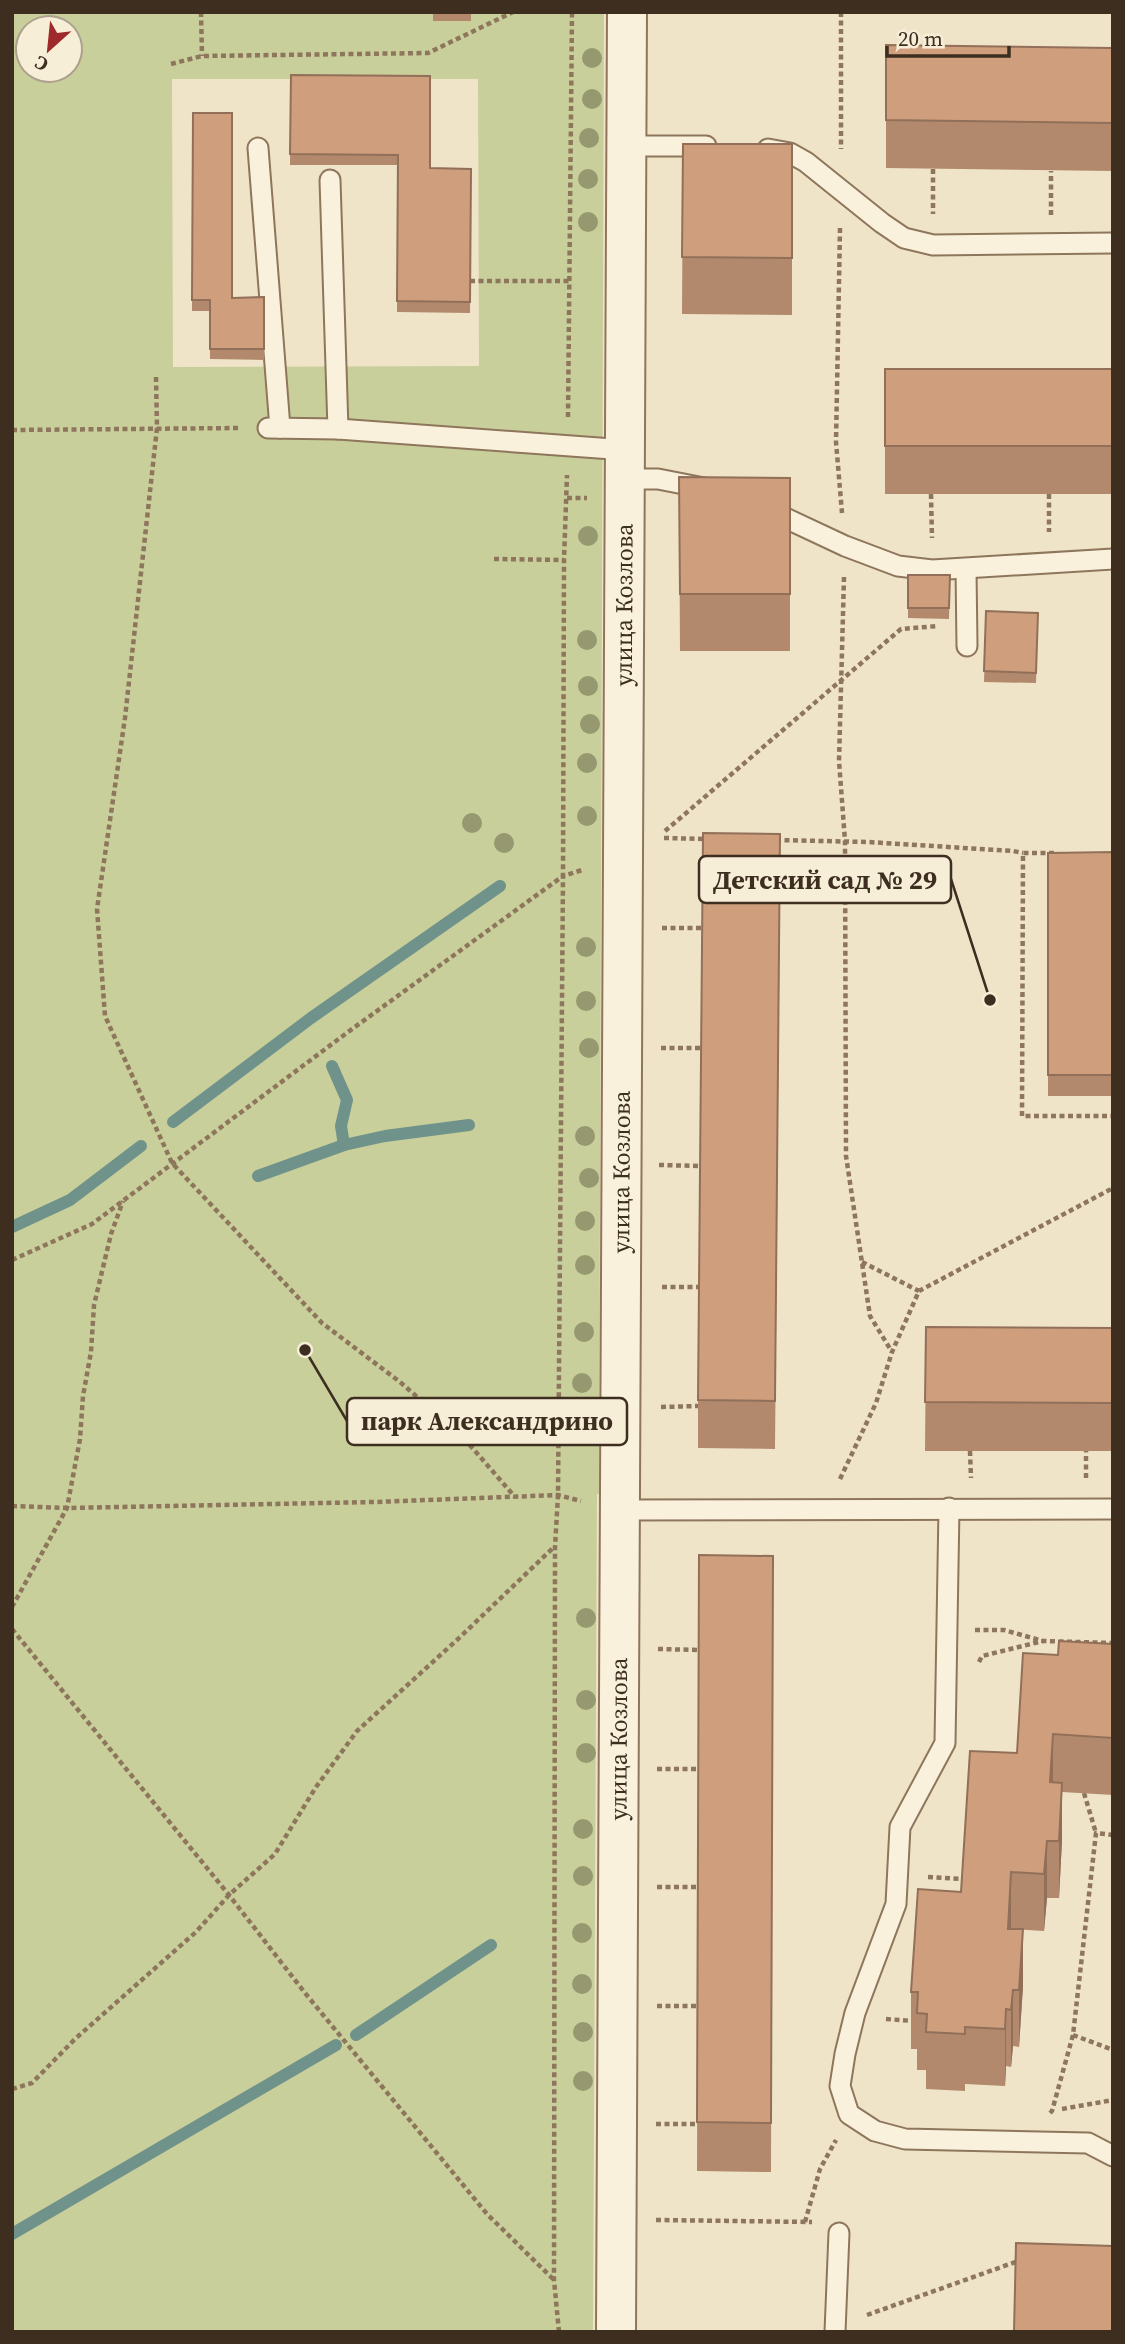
<svg xmlns="http://www.w3.org/2000/svg" width="1125" height="2344" viewBox="0 0 1125 2344" font-family="'Source Serif 4',serif">
<style>
.green{fill:#c9cf9b;fill-rule:evenodd}
.lines{fill:none;stroke-linecap:round;stroke-linejoin:round}
.stream{stroke:#6f938a;stroke-width:12}
.service-casing{stroke:#8d765c;stroke-width:23}
.minor-casing{stroke:#8d765c;stroke-width:42}
.path{stroke:#8d765c;stroke-width:4.5;stroke-dasharray:5 3.5;stroke-linecap:butt}
.service{stroke:#faf1dc;stroke-width:19}
.minor{stroke:#faf1dc;stroke-width:38}
.tree{fill:#96986f}
.wall{fill:#b2896c}
.shaded-wall{fill:#916f58}
.building{fill:#cf9f7d;stroke:#916f58;stroke-width:2}
.labels{text-anchor:middle;stroke-width:5;stroke-linejoin:round;paint-order:stroke}
.street-label{font-size:24px;fill:#3d2e20;stroke:#f7eed8}
.leader{fill:none;stroke:#3d2e20;stroke-width:2.5}
.callout-dot{fill:#3d2e20;stroke:#f7eed8;stroke-width:2.5}
.callout{fill:#f7eed8;stroke:#3d2e20;stroke-width:2.5}
.callout-label{font-size:26px;text-anchor:middle;font-weight:bold;fill:#3d2e20}
</style>
<rect width="100%" height="100%" fill="#f0e4c8"/>
<path class="green" d="M12 12H604L599 1494H597L593 2332H12ZM28 28H70V70H28ZM172 79H478L479 366 173 367Z"/>
<g class="lines">
<g class="stream">
<path d="M332 1066 347 1100 341 1126 344 1145 385 1136 469 1125"/>
<path d="M173 1122 311 1018 500 886"/>
<path d="M258 1176 344 1145"/>
<path d="M12 1227 70 1200 141 1146"/>
<path d="M356 2035 491 1945"/>
<path d="M12 2234 336 2045"/>
</g>
<g class="service-casing">
<g id="service">
<path d="M627 146H706"/>
<path d="M258 148 280 428"/>
<path d="M768 149 790 153 806 162 882 223 904 238 933 245 1113 243"/>
<path d="M330 180 338 429"/>
<path d="M268 428 338 429 626 450"/>
<path d="M625 479H658L704 488"/>
<path d="M766 509 845 546 898 566 932 570 1113 559"/>
<path d="M966 569 967 646"/>
<path d="M949 1508 945 1743 900 1827 896 1904 855 2013 845 2054 840 2086 849 2114 875 2131 905 2139 1088 2143 1113 2156"/>
<path d="M620 1510 1113 1509"/>
<path d="M835 2332 839 2233"/>
</g>
</g>
<g class="minor-casing">
<g id="minor">
<path id="s1" d="M616 2332 627 12"/>
</g>
</g>
<g class="path">
<path d="M201 12 202 56"/>
<path d="M841 12V149"/>
<path d="M171 64 202 56 428 53 513 12"/>
<path d="M933 169V214"/>
<path d="M1051 215V171"/>
<path d="M840 228 836 442 842 513"/>
<path d="M470 281H569"/>
<path d="M156 377 157 428 125 718 97 909 105 1016 172 1163 322 1323 400 1382 462 1436 515 1497"/>
<path d="M568 417 572 12"/>
<path d="M12 430 239 428"/>
<path d="M931 494 932 538"/>
<path d="M1049 494V532"/>
<path d="M567 498H587"/>
<path d="M494 559 564 560"/>
<path d="M844 577 839 761 845 841 846 1156 870 1316 892 1352"/>
<path d="M665 831 901 629 938 626"/>
<path d="M664 838 708 839"/>
<path d="M776 840 868 842 1013 851 1023 853"/>
<path d="M1054 853H1023L1022 1116H1113"/>
<path d="M662 928H703"/>
<path d="M661 1048H702"/>
<path d="M659 1165 701 1166"/>
<path d="M12 1260 92 1224 348 1032 563 876 564 560 567 475"/>
<path d="M862 1262 919 1291"/>
<path d="M662 1287H699"/>
<path d="M661 1407 698 1406"/>
<path d="M970 1451 971 1478"/>
<path d="M1086 1478V1451"/>
<path d="M840 1479 876 1403 892 1352 919 1291 1113 1188"/>
<path d="M12 1506 67 1508 375 1502 558 1495 581 1501"/>
<path d="M12 1607 67 1508 80 1439 83 1396 91 1352 94 1305 111 1234 123 1201"/>
<path d="M12 1629 229 1895 305 1993 487 2214 553 2279"/>
<path d="M975 1630H1004L1043 1641 1113 1643"/>
<path d="M658 1649 699 1650"/>
<path d="M979 1662 982 1656 1043 1641"/>
<path d="M657 1769H699"/>
<path d="M1084 1793 1096 1833"/>
<path d="M928 1877 964 1879"/>
<path d="M657 1887H698"/>
<path d="M657 2006H698"/>
<path d="M886 2019 913 2021"/>
<path d="M1073 2035 1113 2050"/>
<path d="M12 2089 32 2083 75 2039 196 1932 229 1895 275 1854 316 1787 357 1731 458 1639 554 1547"/>
<path d="M1062 2109 1113 2100"/>
<path d="M1050 2113 1052 2111 1073 2035 1096 1833 1113 1835"/>
<path d="M656 2124H697"/>
<path d="M656 2220 812 2222"/>
<path d="M805 2222 820 2169 836 2140"/>
<path d="M867 2315 1021 2260"/>
<path d="M559 2332 554 2280 555 1547 558 1495 563 876 582 870"/>
</g>
<use href="#service" class="service"/>
<use href="#minor" class="minor"/>
</g>
<g class="tree">
<circle cx="592" cy="58" r="10"/>
<circle cx="592" cy="99" r="10"/>
<circle cx="589" cy="138" r="10"/>
<circle cx="588" cy="179" r="10"/>
<circle cx="588" cy="222" r="10"/>
<circle cx="588" cy="536" r="10"/>
<circle cx="587" cy="640" r="10"/>
<circle cx="588" cy="686" r="10"/>
<circle cx="590" cy="724" r="10"/>
<circle cx="587" cy="763" r="10"/>
<circle cx="587" cy="816" r="10"/>
<circle cx="472" cy="823" r="10"/>
<circle cx="504" cy="843" r="10"/>
<circle cx="586" cy="947" r="10"/>
<circle cx="586" cy="1001" r="10"/>
<circle cx="589" cy="1048" r="10"/>
<circle cx="585" cy="1136" r="10"/>
<circle cx="589" cy="1178" r="10"/>
<circle cx="585" cy="1221" r="10"/>
<circle cx="585" cy="1265" r="10"/>
<circle cx="584" cy="1332" r="10"/>
<circle cx="582" cy="1383" r="10"/>
<circle cx="586" cy="1618" r="10"/>
<circle cx="586" cy="1700" r="10"/>
<circle cx="586" cy="1753" r="10"/>
<circle cx="583" cy="1829" r="10"/>
<circle cx="583" cy="1876" r="10"/>
<circle cx="582" cy="1933" r="10"/>
<circle cx="582" cy="1984" r="10"/>
<circle cx="583" cy="2032" r="10"/>
<circle cx="583" cy="2081" r="10"/>
</g>
<g class="wall">
<rect x="433" y="12" width="38" height="9"/>
<path d="M1113 48V171L886 168V120Z"/>
<path d="M291 75 430 168 471 169 470 313 397 312 398 165H290Z"/>
<path d="M193 113 232 298 264 297V360L210 359V311H192Z"/>
<path d="M683 144H792V315L682 314Z"/>
<rect x="885" y="369" width="228" height="125"/>
<path d="M679 477 790 478V651H680Z"/>
<path d="M908 575H950L949 619 908 618Z"/>
<path d="M986 611 1038 613 1036 683 984 682Z"/>
<path d="M1113 852V1096H1048V853Z"/>
<path d="M780 882 775 1449 698 1448V1400Z"/>
<path d="M926 1327 1113 1328V1451H925Z"/>
<path d="M699 1555 773 1556 771 2172 697 2171Z"/>
<path d="M1113 1644V1795L1062 1792V1840L1059 1898H1047L1044 1931 1011 1929 1023 1986 1019 2047 1013 2046 1011 2067 1006 2066 1005 2086 965 2084V2091L926 2089V2070H917V2049H911V1992L961 1892 1058 1655Z"/>
</g>
<g class="shaded-wall">
<path d="M1053 1734V1791L1050 1782Z"/>
<path d="M1062 1783V1840L1059 1898V1841Z"/>
<path d="M1047 1841V1898L1044 1931V1874Z"/>
<path d="M1011 1872V1929H1008Z"/>
<path d="M1023 1929V1986L1019 2047V1990Z"/>
<path d="M1013 1990V2046L1011 2067V2010Z"/>
<path d="M1006 2009V2066L1005 2086V2029Z"/>
</g>
<g class="building">
<path d="M886 45 1113 48V123L886 120Z"/>
<path d="M291 75 430 76V168L471 169 470 302 397 301 398 155 290 154Z"/>
<path d="M193 113H232V298L264 297V349H210V300H192Z"/>
<path d="M683 144H792V258L682 257Z"/>
<rect x="885" y="369" width="228" height="77"/>
<path d="M679 477 790 478V594H680Z"/>
<path d="M908 575H950L949 608H908Z"/>
<path d="M986 611 1038 613 1036 673 984 671Z"/>
<path d="M703 833 780 834 775 1401 698 1400Z"/>
<path d="M1113 852V1075H1048V853Z"/>
<path d="M926 1327 1113 1328V1403L925 1402Z"/>
<path d="M699 1555 773 1556 771 2123 697 2122Z"/>
<path d="M1059 1641 1113 1644V1738L1053 1734 1050 1782 1062 1783 1059 1841H1047L1044 1874 1011 1872 1008 1929H1023L1019 1990H1013L1011 2010 1006 2009 1005 2029 965 2027V2034L926 2032 927 2014 917 2013 918 1992H911L918 1889 961 1892 970 1751 1017 1753 1023 1653 1058 1655Z"/>
<path d="M1016 2243 1113 2246V2332H1014Z"/>
</g>
<g class="labels">
<g class="street-label">
<text dy="8" stroke="none"><textPath href="#s1" startOffset="1727">улица Козлова</textPath></text>
<text dy="8" stroke="none"><textPath href="#s1" startOffset="1160">улица Козлова</textPath></text>
<text dy="8" stroke="none"><textPath href="#s1" startOffset="593">улица Козлова</textPath></text>
</g>
</g>
<path class="leader" d="M990 1000L951 879M305 1350L347 1421"/>
<g class="callout-dot">
<circle cx="990" cy="1000" r="7"/>
<circle cx="305" cy="1350" r="7"/>
</g>
<g class="callout">
<rect x="699" y="856" width="252" height="47" rx="7"/>
<rect x="347" y="1398" width="280" height="47" rx="7"/>
</g>
<g class="callout-label">
<text x="825" y="889">Детский сад № 29</text>
<text x="487" y="1430">парк Александрино</text>
</g>
<rect width="1125" height="2344" fill="none" stroke="#3d2e20" stroke-width="28"/>
<g transform="translate(49 49) rotate(207)"><circle r="33" fill="#f7eed8" stroke="#ada18e" stroke-width="2"/>
<path d="M0-5L12 26L0 18L-12 26Z" fill="#9e2a2b"/>
<text y="-10" font-size="19" font-weight="bold" text-anchor="middle" fill="#3d2e20">С</text>
</g>
<path d="M887 46v10h122v-10" fill="none" stroke="#3d2e20" stroke-width="3.5"/>
<text x="898" y="46" font-size="21" fill="#3d2e20" stroke="#f7eed8" stroke-width="5" paint-order="stroke">20 m</text>
</svg>
